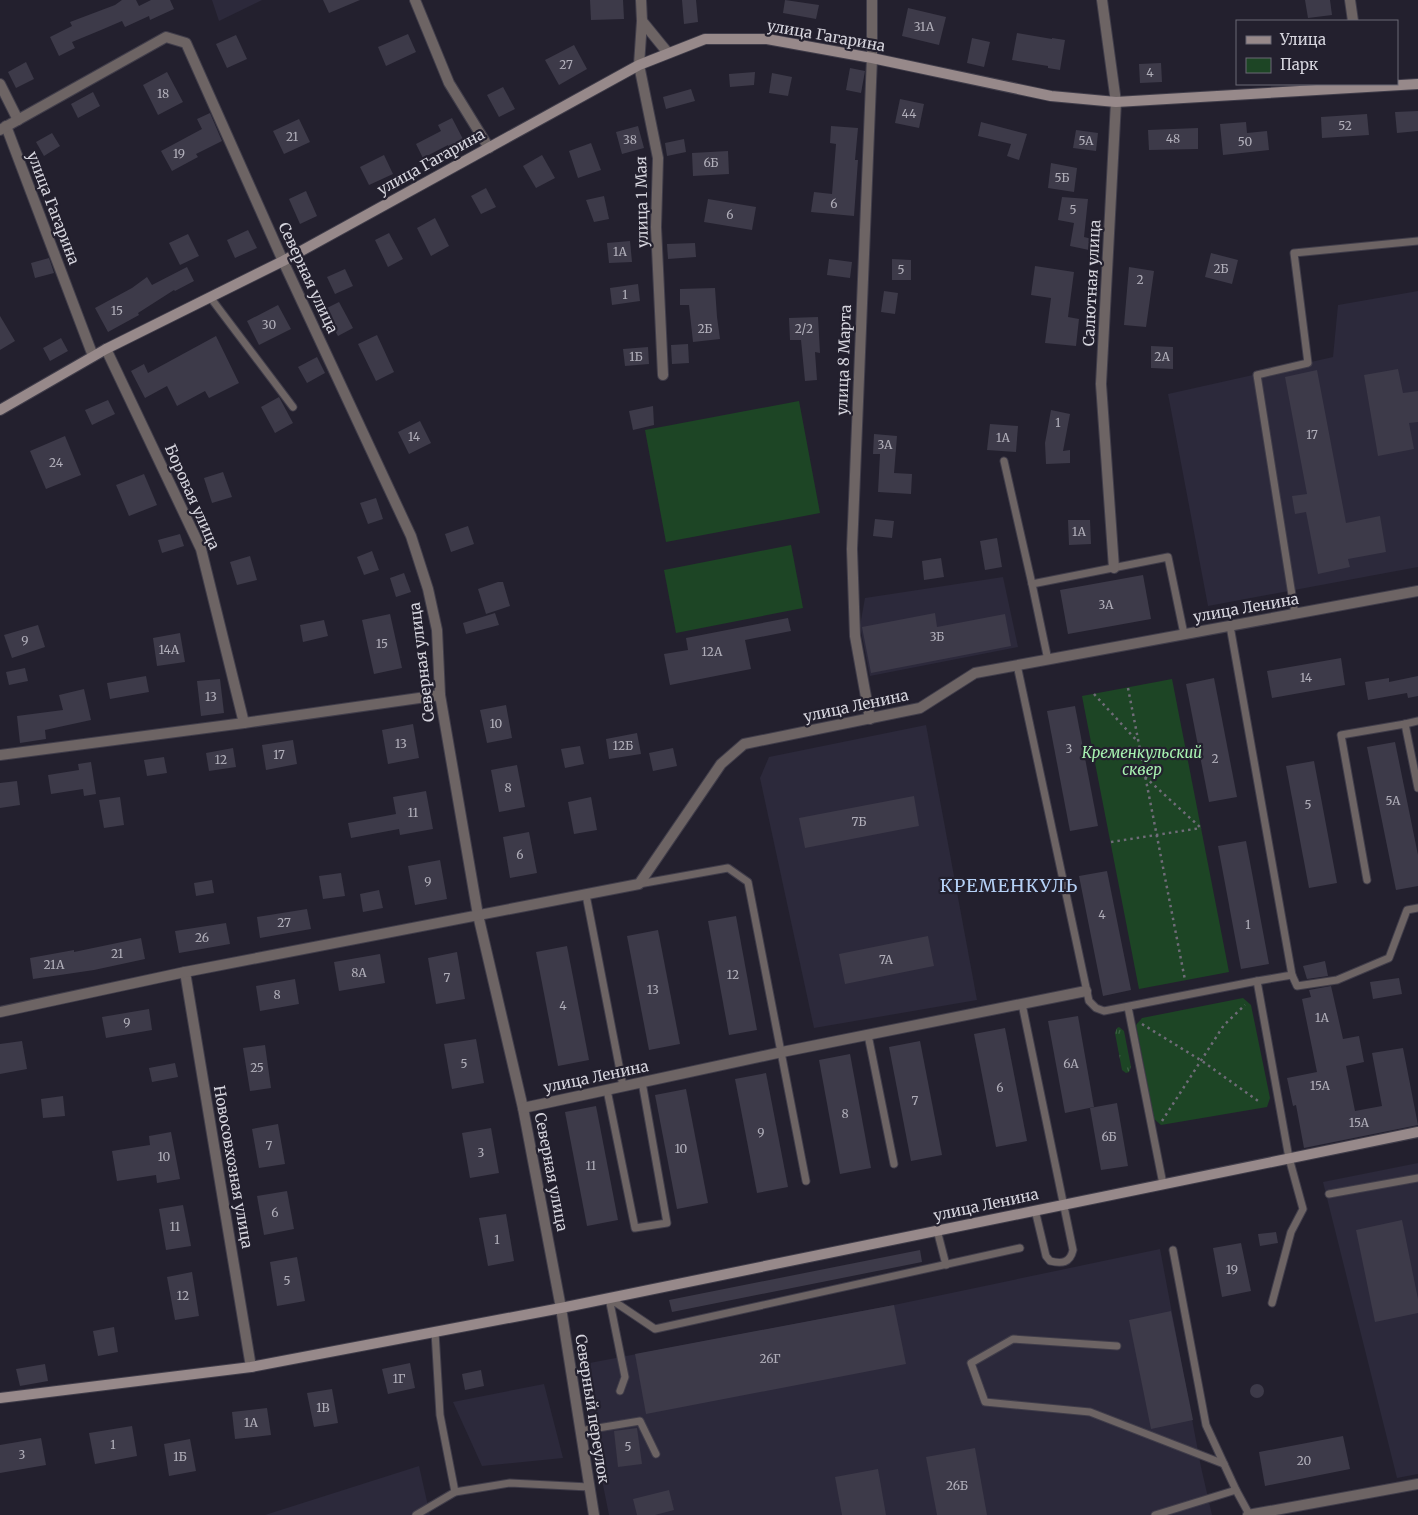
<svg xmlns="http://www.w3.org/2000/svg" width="1418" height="1515" viewBox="0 0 1418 1515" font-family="Merriweather,serif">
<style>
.built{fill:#2c293b}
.grass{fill:url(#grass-tufts)}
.park{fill:#1d4525}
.building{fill:#3d3a49}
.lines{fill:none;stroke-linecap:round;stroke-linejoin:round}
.lane-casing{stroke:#403d4a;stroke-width:9}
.street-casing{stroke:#403d4a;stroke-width:12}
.secondary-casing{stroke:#403d4a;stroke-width:12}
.path{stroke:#6f6c78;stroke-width:2.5;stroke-dasharray:2.5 4;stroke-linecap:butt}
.lane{stroke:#6d6464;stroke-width:7}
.street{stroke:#6d6464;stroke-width:10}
.secondary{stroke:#97898a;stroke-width:10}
.labels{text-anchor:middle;stroke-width:4.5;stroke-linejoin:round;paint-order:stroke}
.number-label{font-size:12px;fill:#b0aeb9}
.street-label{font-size:15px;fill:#d6d5de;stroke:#23202e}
.park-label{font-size:15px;font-style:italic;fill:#a7f2b1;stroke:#23202e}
.quarter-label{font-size:18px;letter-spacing:1px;fill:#b5d0f5;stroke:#23202e}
</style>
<defs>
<pattern id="grass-tufts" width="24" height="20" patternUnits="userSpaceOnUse" patternTransform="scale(1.25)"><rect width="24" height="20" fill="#1d4525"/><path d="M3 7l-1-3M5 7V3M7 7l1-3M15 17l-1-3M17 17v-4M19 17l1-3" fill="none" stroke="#3d5f44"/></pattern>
</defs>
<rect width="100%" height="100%" fill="#23202e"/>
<g class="built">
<path d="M212 0H262L219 21Z"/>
<path d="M1418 291V567L1208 606 1168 394 1333 357 1338 305Z"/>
<path d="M1003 577 1018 647 870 676 860 626 865 598Z"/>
<path d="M926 725 977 1000 814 1028 760 778 769 757Z"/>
<path d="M1418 1163V1474L1397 1478 1323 1182Z"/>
<path d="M1160 1249 1201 1467 1212 1515H609L579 1365 894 1305Z"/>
<path d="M544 1384 563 1458 482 1466 453 1402Z"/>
<path d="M419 1466 430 1515H265Z"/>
</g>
<path class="grass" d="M1119 1027 1124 1031 1131 1067 1129 1072 1126 1073 1122 1070 1115 1033 1117 1028Z"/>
<g class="park">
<path d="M799 401 820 513 666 542 645 430Z"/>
<path d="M791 545 803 608 676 633 664 570Z"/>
<path d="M1172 679 1229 972 1139 989 1082 696Z"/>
<path d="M1243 998 1251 1005 1270 1098 1267 1107 1161 1125 1154 1119 1136 1025 1142 1018Z"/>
</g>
<g class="building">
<path d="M122 0H136L139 6 151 0H170L174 9 150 20 149 16 125 27 122 21 101 30 72 42 75 48 59 56 50 37 72 26 70 22 115 5Z"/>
<path d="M323 0H360L329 13Z"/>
<path d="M590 0H623L624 19 591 20Z"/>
<path d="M682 0H696L698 22 684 24Z"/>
<path d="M785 0 819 5 816 19 783 13Z"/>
<path d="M1305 0H1330L1332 15 1308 18Z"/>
<path d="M908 8 946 17 939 45 902 36Z"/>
<path d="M1017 33 1052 39V38L1065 40 1060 70 1048 68V66L1012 60Z"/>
<path d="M408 34 416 52 386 66 378 47Z"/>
<path d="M236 35 247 59 227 68 216 44Z"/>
<path d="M972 38 990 42 984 67 967 63Z"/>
<path d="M574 45 587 69 559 85 545 60Z"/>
<path d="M26 62 34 79 16 88 8 72Z"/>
<path d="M1161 63 1162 82 1140 83 1139 64Z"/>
<path d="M850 68 865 71 861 93 846 90Z"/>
<path d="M167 72 183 102 158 115 143 85Z"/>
<path d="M755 72 754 85 730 87 729 74Z"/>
<path d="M772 73 792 77 788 96 769 93Z"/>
<path d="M503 87 515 109 499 117 487 95Z"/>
<path d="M691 89 695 101 666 109 663 97Z"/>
<path d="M93 92 100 106 78 118 71 104Z"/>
<path d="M900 99 924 104 919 128 895 123Z"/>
<path d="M1418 111V131L1397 133 1395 112Z"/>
<path d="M210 113 222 141 196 154 198 157 172 171 161 151 202 129 197 119Z"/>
<path d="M1367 114 1369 135 1322 138 1321 117Z"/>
<path d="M452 118 464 141 449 148 448 145 423 158 416 144 441 131 438 125Z"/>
<path d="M299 119 310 142 284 154 273 131Z"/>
<path d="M981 122 1027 134 1019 160 1007 156 1011 144 978 136Z"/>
<path d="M1246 122 1247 133 1267 131 1269 150 1223 155 1220 124Z"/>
<path d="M638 126 644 148 622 154 616 132Z"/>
<path d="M831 126 858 128 855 160H858L854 216 811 212 814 192 832 194 836 144 830 143Z"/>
<path d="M1198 128V149L1149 150 1148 130Z"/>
<path d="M1076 130 1098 133 1096 151 1073 148Z"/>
<path d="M52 133 60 146 44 156 36 142Z"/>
<path d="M684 139 686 152 667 156 665 143Z"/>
<path d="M591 143 601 170 578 178 569 151Z"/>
<path d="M728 151 729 174 693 176 692 153Z"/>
<path d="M384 155 393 174 369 185 360 167Z"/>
<path d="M542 155 555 178 536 188 523 166Z"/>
<path d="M1051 163 1077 168 1074 192 1048 188Z"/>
<path d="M486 188 496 207 481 214 471 196Z"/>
<path d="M306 191 317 216 300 224 289 199Z"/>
<path d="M604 196 609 219 594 222 586 200Z"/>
<path d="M1062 197 1088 199 1084 237 1092 239 1089 250 1070 246 1074 223 1058 220Z"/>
<path d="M708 199 756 207 752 230 704 222Z"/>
<path d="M435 218 449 246 431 256 417 228Z"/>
<path d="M248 230 257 248 235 258 227 240Z"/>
<path d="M389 233 403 259 388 267 375 240Z"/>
<path d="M188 234 199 256 180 265 169 243Z"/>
<path d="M630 241 632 262 609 263 607 243Z"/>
<path d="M695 243 696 257 668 259 667 244Z"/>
<path d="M1211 253 1238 260 1232 284 1205 277Z"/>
<path d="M49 258 54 273 35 278 31 263Z"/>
<path d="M829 259 852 262 850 278 827 275Z"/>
<path d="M892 259 911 260V280H892Z"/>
<path d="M1035 266 1074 272 1068 317 1079 319 1076 346 1045 343 1051 298 1031 295Z"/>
<path d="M187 267 194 281 175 291 174 290 138 313 139 315 108 332 95 308 132 288 147 277 152 285Z"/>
<path d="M1129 267 1154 271 1146 327 1124 325Z"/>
<path d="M345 269 353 286 335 294 327 277Z"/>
<path d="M638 284 640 301 612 305 610 288Z"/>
<path d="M715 288 717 317 720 339 693 342 689 305H680V289Z"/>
<path d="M884 291 898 293 895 314 881 312Z"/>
<path d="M339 302 353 328 338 336 323 310Z"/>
<path d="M278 305 291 329 259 345 247 321Z"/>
<path d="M0 316 15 341 0 350Z"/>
<path d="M818 317 820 353 815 352 817 380 805 381 801 340H790L789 318Z"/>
<path d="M377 335 394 372 376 381 358 344Z"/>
<path d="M216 336 239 383 209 398 205 391 177 406 167 386 145 398 131 371 144 364 148 373Z"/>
<path d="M61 338 68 351 50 361 43 348Z"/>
<path d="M688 344 689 363 672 364 671 345Z"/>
<path d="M1151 346 1173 347V369L1151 368Z"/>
<path d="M648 347 649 364 625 366 623 349Z"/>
<path d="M317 357 325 373 307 383 298 367Z"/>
<path d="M1398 369 1403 393 1418 391V422L1409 423 1414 449 1378 456 1364 375Z"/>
<path d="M1317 370 1346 523 1380 516 1386 552 1348 559 1350 567 1318 574 1306 512 1295 514 1292 496 1307 494 1285 377Z"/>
<path d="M279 397 293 423 275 433 261 407Z"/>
<path d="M108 400 115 414 92 425 85 410Z"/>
<path d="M653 406 654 425 633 430 629 411Z"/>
<path d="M1051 410 1070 414 1063 451 1070 450V463L1046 464 1045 443Z"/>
<path d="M420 421 431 443 409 454 398 432Z"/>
<path d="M990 424 1018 426 1016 452 987 450Z"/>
<path d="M874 434 897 436 894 473 912 474 911 494 878 492 880 454H873Z"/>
<path d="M65 436 81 475 46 489 30 451Z"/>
<path d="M223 472 232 497 212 503 204 478Z"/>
<path d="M144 474 157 505 129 516 116 485Z"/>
<path d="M376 498 383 519 368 524 360 503Z"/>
<path d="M875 519 894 521 892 538 873 536Z"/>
<path d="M1068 520H1090L1091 544 1069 545Z"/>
<path d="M468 526 474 544 451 552 445 534Z"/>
<path d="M180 534 184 546 162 553 158 540Z"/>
<path d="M997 538 1002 567 985 570 980 541Z"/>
<path d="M372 551 379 570 364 575 357 557Z"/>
<path d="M250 556 257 580 237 585 230 562Z"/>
<path d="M941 558 944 577 924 580 922 561Z"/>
<path d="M404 573 411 592 396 597 390 578Z"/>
<path d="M1143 575 1151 619 1068 634 1060 590Z"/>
<path d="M498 582H503L510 606 486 614 478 589Z"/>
<path d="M495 613 499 625 466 634 463 623Z"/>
<path d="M935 613 937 627 1005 614 1011 646 871 673 862 627Z"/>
<path d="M390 614 402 668 374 674 362 620Z"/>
<path d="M788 618 791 631 745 640 751 669 670 685 664 654 688 650 686 638Z"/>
<path d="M324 620 328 636 303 642 300 625Z"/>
<path d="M38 625 45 647 12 658 4 635Z"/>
<path d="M180 633 185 662 157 666 153 638Z"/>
<path d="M1341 658 1345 685 1272 698 1267 671Z"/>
<path d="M25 668 28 681 9 685 6 672Z"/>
<path d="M146 676 149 692 110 699 107 683Z"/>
<path d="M1418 676V696L1408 698 1407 693 1368 700 1365 682 1389 678V682Z"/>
<path d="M1214 678 1237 797 1209 802 1186 684Z"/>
<path d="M220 679 224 713 201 716 197 681Z"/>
<path d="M84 689 91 720 45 730 46 739 20 743 17 716 63 710 59 695Z"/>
<path d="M506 705 512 738 487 743 480 710Z"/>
<path d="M1075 706 1098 826 1070 831 1047 711Z"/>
<path d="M413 724 419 758 388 764 382 730Z"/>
<path d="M637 733 641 754 609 759 606 739Z"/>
<path d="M293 740 297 764 266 770 262 745Z"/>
<path d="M1395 742 1418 855V886L1396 890 1367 747Z"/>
<path d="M580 746 584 764 565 768 561 749Z"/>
<path d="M233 748 236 767 209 771 206 753Z"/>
<path d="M673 748 677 766 653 771 649 753Z"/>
<path d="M164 757 167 773 147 776 144 760Z"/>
<path d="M1314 761 1337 883 1309 888 1286 766Z"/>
<path d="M91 762 96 794 84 796 83 789 51 794 48 775 79 770 78 764Z"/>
<path d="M517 765 525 807 499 812 491 770Z"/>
<path d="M17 781 20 805 0 808V783Z"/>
<path d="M426 791 433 829 400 835 399 829 351 838 348 823 396 814 393 797Z"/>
<path d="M914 796 919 826 805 848 799 818Z"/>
<path d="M120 797 124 825 104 828 99 800Z"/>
<path d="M591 797 597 830 574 834 568 802Z"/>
<path d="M529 832 537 873 510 878 503 837Z"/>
<path d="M1246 841 1269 964 1241 969 1218 846Z"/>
<path d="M440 860 447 899 415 905 408 866Z"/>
<path d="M1107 871 1131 990 1103 996 1079 876Z"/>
<path d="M341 873 345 896 323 899 319 876Z"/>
<path d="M212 880 214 893 196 896 194 883Z"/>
<path d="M379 890 383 908 363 912 360 894Z"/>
<path d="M307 909 311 929 260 938 257 917Z"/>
<path d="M736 916 757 1030 729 1035 708 921Z"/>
<path d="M226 923 230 944 179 953 175 931Z"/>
<path d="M658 930 680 1044 649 1050 627 936Z"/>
<path d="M928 936 934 966 845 984 839 954Z"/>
<path d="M141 938 145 959 94 970 33 979 30 958 74 950V952Z"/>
<path d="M567 946 589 1060 558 1066 536 952Z"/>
<path d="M457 952 465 999 436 1004 428 958Z"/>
<path d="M380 954 385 983 339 991 334 962Z"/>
<path d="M1325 961 1328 976 1307 979 1303 966Z"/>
<path d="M1399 978 1402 994 1373 999 1370 982Z"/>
<path d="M295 979 299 1004 260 1011 256 986Z"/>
<path d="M1331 986 1343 1039 1359 1036 1364 1062 1346 1066 1355 1111 1382 1106 1372 1053 1403 1048 1418 1125 1304 1148 1296 1105 1293 1106 1287 1078 1317 1072 1302 999 1311 997 1309 990Z"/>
<path d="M149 1009 152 1030 106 1038 102 1017Z"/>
<path d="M1078 1016 1094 1107 1065 1113 1048 1021Z"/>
<path d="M1005 1028 1027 1141 996 1147 974 1034Z"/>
<path d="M476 1039 484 1083 452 1089 444 1044Z"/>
<path d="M22 1041 27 1069 0 1074V1044Z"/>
<path d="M920 1041 942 1155 911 1161 889 1047Z"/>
<path d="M265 1045 271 1088 250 1091 243 1048Z"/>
<path d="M850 1054 871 1168 840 1174 819 1060Z"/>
<path d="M175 1063 178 1077 152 1082 149 1068Z"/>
<path d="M766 1073 788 1187 757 1193 735 1079Z"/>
<path d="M686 1089 708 1203 677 1209 655 1095Z"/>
<path d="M63 1096 65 1116 43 1118 41 1099Z"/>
<path d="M1117 1103 1128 1166 1101 1170 1090 1108Z"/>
<path d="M596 1106 618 1220 587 1226 565 1112Z"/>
<path d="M278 1124 285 1164 259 1168 252 1129Z"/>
<path d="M491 1128 499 1173 470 1178 462 1133Z"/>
<path d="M171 1132 180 1179 157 1183 156 1175 117 1181 112 1151 150 1145 149 1136Z"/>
<path d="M287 1191 294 1229 264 1235 257 1196Z"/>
<path d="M183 1205 191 1246 166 1250 159 1209Z"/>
<path d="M506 1214 514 1261 488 1266 479 1218Z"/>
<path d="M1402 1220 1418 1299V1313L1375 1322 1356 1230Z"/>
<path d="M1276 1232 1278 1243 1260 1246 1258 1234Z"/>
<path d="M1241 1243 1251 1291 1222 1297 1213 1248Z"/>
<path d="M920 1250 922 1262 672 1312 669 1300Z"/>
<path d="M297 1257 305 1301 277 1306 270 1262Z"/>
<path d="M192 1272 199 1316 175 1320 167 1277Z"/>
<path d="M894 1305 906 1364 646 1414 635 1354Z"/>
<path d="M1171 1311 1193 1420 1151 1429 1129 1320Z"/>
<path d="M114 1327 118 1352 98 1356 93 1331Z"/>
<path d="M410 1363 415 1388 388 1394 382 1369Z"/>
<path d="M45 1364 48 1381 20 1386 16 1369Z"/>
<path d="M481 1370 484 1386 465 1390 462 1374Z"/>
<circle cx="1257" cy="1391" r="7"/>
<path d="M332 1389 338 1423 314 1427 307 1393Z"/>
<path d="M267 1408 271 1435 235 1439 232 1412Z"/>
<path d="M132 1426 137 1456 95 1464 89 1433Z"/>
<path d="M637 1428 642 1464 618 1467 614 1431Z"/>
<path d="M1343 1436 1350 1469 1265 1486 1259 1452Z"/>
<path d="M41 1438 46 1465 0 1473V1445Z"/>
<path d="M190 1439 196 1471 169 1476 164 1444Z"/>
<path d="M975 1448 987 1515H937L926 1457Z"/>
<path d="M878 1469 886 1515H842L835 1477Z"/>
<path d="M669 1490 674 1510 655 1515H637L633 1499Z"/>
</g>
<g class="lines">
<g class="lane-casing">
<g id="lane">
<path d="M210 297 293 407"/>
<path d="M1004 461 1032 584"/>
<path d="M1295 614 1257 375 1308 363 1294 253 1418 241"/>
<path d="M1230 626 1292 975 1257 981 1289 1158 1303 1209 1291 1232 1272 1303"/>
<path d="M1048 660 1032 584 1168 557 1184 634"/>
<path d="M1017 665 1089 1001 1096 1008 1104 1011 1257 981"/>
<path d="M1418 721 1405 724 1418 788"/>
<path d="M1367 880 1341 735 1405 724"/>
<path d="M639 884 728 868 748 882 806 1181"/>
<path d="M586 895 623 1086"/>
<path d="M1292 975 1297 986 1337 980 1389 958 1407 910 1418 908"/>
<path d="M1022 1004 1073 1250C1070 1263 1062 1264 1050 1261L1046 1256 1035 1210"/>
<path d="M1128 1007 1163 1184"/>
<path d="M868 1035 894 1164"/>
<path d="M607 1090 635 1228 667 1223 642 1082"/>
<path d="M1329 1194 1418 1178"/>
<path d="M937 1230 946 1265"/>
<path d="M1173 1250 1206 1425 1236 1490 1249 1514"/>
<path d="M435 1332 440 1415 455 1492"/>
<path d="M1117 1346 1013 1339 971 1363 985 1402 1090 1412 1224 1464"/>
<path d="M620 1391 625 1377 609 1298 655 1329 1020 1248"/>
<path d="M580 1431 640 1421 656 1454"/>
<path d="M416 1515 455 1492 510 1483 589 1487"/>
<path d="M1155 1515 1236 1490"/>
</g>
</g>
<g class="street-casing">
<g id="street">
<path d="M415 0 449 83 489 148"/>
<path d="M641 0 642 21 639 65 658 158 656 227 663 375"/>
<path d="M1102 0 1116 102 1101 384 1114 568"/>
<path d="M1350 0 1353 21"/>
<path d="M642 21 668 53"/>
<path d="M0 84 18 120"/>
<path d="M6 126 93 356"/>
<path d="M0 130 166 37 186 43 283 261 411 536 428 589 437 630 440 695 478 915 523 1108 561 1308 594 1515"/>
<path d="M106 349 201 549 244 723"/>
<path d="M870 719 855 636 852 549 872 58V0"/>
<path d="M0 755 244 723 440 695"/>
<path d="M185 972 251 1367"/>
<path d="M0 1012 185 972 639 884 721 764 744 744 920 708 975 673 1418 591"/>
<path d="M523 1108 782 1052 1086 991"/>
<path d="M1248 1515 1418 1484"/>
</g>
</g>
<g class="secondary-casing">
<g id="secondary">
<path d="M0 410 106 349 283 261 639 65 705 39H767L872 58 1051 96 1116 102 1418 84"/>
<path d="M0 1398 251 1367 561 1308 1418 1132"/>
</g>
</g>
<g class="path">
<path d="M1128 688 1185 980"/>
<path d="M1094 694 1138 742"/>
<path d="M1145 777 1201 828"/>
<path d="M1111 842 1201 828"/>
<path d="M1142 1024 1202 1061 1261 1103"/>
<path d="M1162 1121 1224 1025 1245 1005"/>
</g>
<use href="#lane" class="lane"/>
<use href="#street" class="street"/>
<use href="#secondary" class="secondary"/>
</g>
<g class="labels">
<g class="number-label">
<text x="924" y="31">31А</text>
<text x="566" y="69">27</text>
<text x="1150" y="77">4</text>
<text x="163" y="98">18</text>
<text x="909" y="118">44</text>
<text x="1345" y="130">52</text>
<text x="292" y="141">21</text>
<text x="1173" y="143">48</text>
<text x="630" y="144">38</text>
<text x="1086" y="145">5А</text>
<text x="1245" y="146">50</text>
<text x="179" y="158">19</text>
<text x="711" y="167">6Б</text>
<text x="1062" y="182">5Б</text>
<text x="834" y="208">6</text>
<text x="1073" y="214">5</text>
<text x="730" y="219">6</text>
<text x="620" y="256">1А</text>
<text x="1221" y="273">2Б</text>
<text x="901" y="274">5</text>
<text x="1140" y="284">2</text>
<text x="625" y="299">1</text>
<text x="117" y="315">15</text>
<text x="269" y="329">30</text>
<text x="705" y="333">2Б</text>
<text x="804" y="333">2/2</text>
<text x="636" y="361">1Б</text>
<text x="1162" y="361">2А</text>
<text x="1058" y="427">1</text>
<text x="1312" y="439">17</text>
<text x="414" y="441">14</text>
<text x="1003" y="442">1А</text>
<text x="885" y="449">3А</text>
<text x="56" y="467">24</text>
<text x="1079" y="536">1А</text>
<text x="1106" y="609">3А</text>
<text x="937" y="641">3Б</text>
<text x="25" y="645">9</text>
<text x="382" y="648">15</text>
<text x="169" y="654">14А</text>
<text x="712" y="656">12А</text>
<text x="1306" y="682">14</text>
<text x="211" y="701">13</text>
<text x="496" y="728">10</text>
<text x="401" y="748">13</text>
<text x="623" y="750">12Б</text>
<text x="1069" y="753">3</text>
<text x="279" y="759">17</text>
<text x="1215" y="763">2</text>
<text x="221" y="764">12</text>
<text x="508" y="792">8</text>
<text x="1393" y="805">5А</text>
<text x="1308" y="809">5</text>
<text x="413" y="817">11</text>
<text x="859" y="826">7Б</text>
<text x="520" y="859">6</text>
<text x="428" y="886">9</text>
<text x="1102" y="919">4</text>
<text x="284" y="927">27</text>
<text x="1248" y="929">1</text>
<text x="202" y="942">26</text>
<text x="117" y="958">21</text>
<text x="886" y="964">7А</text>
<text x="54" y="969">21А</text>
<text x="359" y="977">8А</text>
<text x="733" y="979">12</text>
<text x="447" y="982">7</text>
<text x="653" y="994">13</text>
<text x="277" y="999">8</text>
<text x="563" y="1010">4</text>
<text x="1322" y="1022">1А</text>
<text x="127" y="1027">9</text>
<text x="464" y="1068">5</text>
<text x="1071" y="1068">6А</text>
<text x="257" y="1072">25</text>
<text x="1320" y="1090">15А</text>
<text x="1000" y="1092">6</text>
<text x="915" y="1105">7</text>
<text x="845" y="1118">8</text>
<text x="1359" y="1127">15А</text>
<text x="761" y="1137">9</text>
<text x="1109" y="1141">6Б</text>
<text x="269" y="1150">7</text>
<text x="681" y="1153">10</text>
<text x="481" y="1157">3</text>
<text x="164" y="1161">10</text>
<text x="591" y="1170">11</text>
<text x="275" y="1217">6</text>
<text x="175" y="1231">11</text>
<text x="497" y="1244">1</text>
<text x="1232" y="1274">19</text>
<text x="287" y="1285">5</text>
<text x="183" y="1300">12</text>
<text x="770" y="1363">26Г</text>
<text x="399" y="1383">1Г</text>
<text x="323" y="1412">1В</text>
<text x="251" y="1427">1А</text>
<text x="113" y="1449">1</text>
<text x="628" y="1451">5</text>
<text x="22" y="1459">3</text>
<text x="180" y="1461">1Б</text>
<text x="1304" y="1465">20</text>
<text x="957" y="1490">26Б</text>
</g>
<g class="street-label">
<text transform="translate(826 36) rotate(10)" y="5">улица Гагарина</text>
<text transform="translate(431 162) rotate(-29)" y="5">улица Гагарина</text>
<text transform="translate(642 202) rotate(-91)" y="5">улица 1 Мая</text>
<text transform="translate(53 208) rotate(69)" y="5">улица Гагарина</text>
<text transform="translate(308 278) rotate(65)" y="5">Северная улица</text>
<text transform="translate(1092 283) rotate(-87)" y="5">Салютная улица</text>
<text transform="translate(844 360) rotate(-88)" y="5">улица 8 Марта</text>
<text transform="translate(192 497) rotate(66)" y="5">Боровая улица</text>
<text transform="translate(1246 608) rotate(-10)" y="5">улица Ленина</text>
<text transform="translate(422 662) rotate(-97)" y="5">Северная улица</text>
<text transform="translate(856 706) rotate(-12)" y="5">улица Ленина</text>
<text transform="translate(596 1077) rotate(-12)" y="5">улица Ленина</text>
<text transform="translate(233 1167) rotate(80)" y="5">Новосовхозная улица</text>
<text transform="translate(551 1172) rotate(79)" y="5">Северная улица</text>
<text transform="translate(986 1205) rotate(-12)" y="5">улица Ленина</text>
<text transform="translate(592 1409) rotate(81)" y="5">Северный переулок</text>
</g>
<g class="park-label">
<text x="1142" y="758">Кременкульский<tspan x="1142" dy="17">сквер</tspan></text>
</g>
<g class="quarter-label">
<text x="1009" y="892">КРЕМЕНКУЛЬ</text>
</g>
</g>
<rect x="1236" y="20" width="162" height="65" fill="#23202e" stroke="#6b6874"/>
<rect x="1246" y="36" width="25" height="8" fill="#97898a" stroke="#6b6874"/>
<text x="1280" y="45" font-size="15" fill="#d6d5de">Улица</text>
<rect x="1246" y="58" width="25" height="15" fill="#1d4525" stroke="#6b6874"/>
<text x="1280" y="70" font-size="15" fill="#d6d5de">Парк</text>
</svg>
